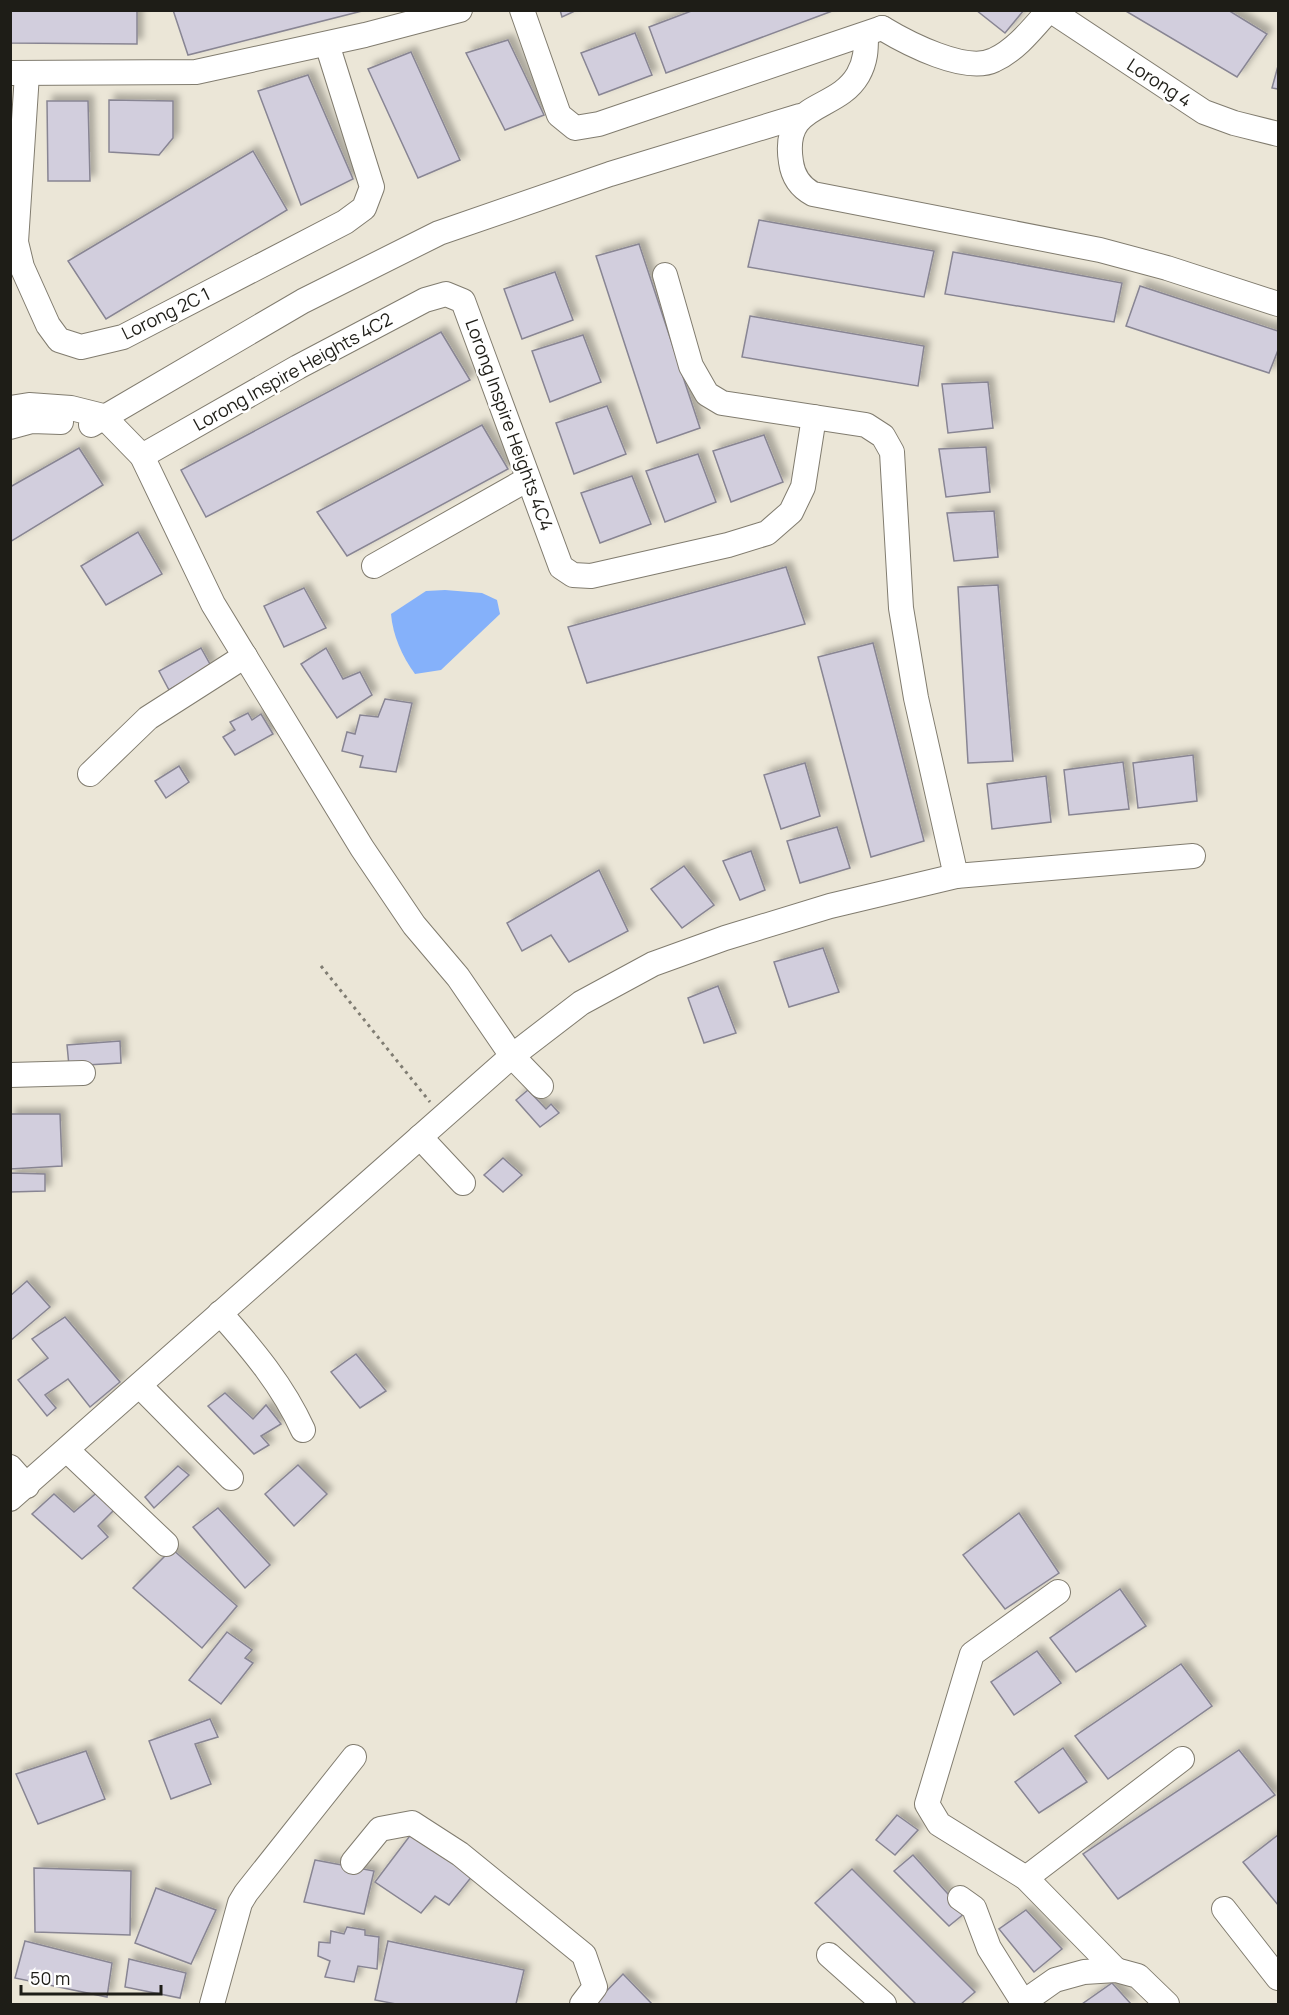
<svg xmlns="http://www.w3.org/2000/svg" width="1289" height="2015" viewBox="0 0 1289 2015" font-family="Manrope,sans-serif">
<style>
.water{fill:#85b1fa}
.building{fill:#d2cedd;stroke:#888593;stroke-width:1.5;filter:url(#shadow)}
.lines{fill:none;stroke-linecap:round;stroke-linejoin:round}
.minor-casing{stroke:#817c6f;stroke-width:26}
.path{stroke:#807d73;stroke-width:3;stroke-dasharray:3 4.5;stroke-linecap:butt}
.minor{stroke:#fff;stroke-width:24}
.labels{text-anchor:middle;stroke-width:5;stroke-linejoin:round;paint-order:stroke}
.street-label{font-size:18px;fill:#1e1d17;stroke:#fff}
</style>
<defs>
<filter id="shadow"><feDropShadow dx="5.5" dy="-5.5" stdDeviation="3" flood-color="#0004"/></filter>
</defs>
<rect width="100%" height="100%" fill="#ebe6d7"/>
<path class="water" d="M445 590 482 593 497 600 500 614 441 670 415 674C402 656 393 636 391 614L426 591Z"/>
<g class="building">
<path d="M10 10H137V44L10 43Z"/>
<path d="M173 10H366L188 55Z"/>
<path d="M560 10H577L562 17Z"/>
<path d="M694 10H835L666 73 649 27Z"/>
<path d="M976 10H1024L1005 33Z"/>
<path d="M1124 10H1228L1267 34 1237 77Z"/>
<path d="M635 33 652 75 599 95 581 53Z"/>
<path d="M508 40 544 115 505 130 466 53Z"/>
<path d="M411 52 460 160 418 178 368 69Z"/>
<path d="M1278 66V89L1272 88Z"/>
<path d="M308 75 353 179 301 205 258 91Z"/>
<path d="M109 100 173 101V138L159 155 109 152Z"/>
<path d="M47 101H88L90 181H48Z"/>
<path d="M253 151 287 210 106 319 68 261Z"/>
<path d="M759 220 934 251 924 297 748 267Z"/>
<path d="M639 244 700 428 657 443 596 256Z"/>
<path d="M953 252 1122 283 1114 322 945 294Z"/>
<path d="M555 272 573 320 522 339 504 289Z"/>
<path d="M1140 286 1278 331V350L1269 373 1126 326Z"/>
<path d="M750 316 924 346 918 386 742 357Z"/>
<path d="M441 332 470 380 206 517 181 470Z"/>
<path d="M583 335 601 382 550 402 532 351Z"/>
<path d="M988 382 993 428 948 433 942 384Z"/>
<path d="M607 406 626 454 574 474 556 423Z"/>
<path d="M482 425 508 469 347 556 317 512Z"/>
<path d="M764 435 783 482 731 502 713 451Z"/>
<path d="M986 447 990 492 946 497 939 449Z"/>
<path d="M79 448 103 485 10 542V487Z"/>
<path d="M698 454 716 502 665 522 646 471Z"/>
<path d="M632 476 651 524 600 543 581 493Z"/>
<path d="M994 511 998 557 954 561 947 513Z"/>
<path d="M138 532 162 574 106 605 81 566Z"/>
<path d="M786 567 805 624 587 683 568 627Z"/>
<path d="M998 585 1013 761 968 763 958 587Z"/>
<path d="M304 588 326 628 284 647 264 606Z"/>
<path d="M873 643 924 841 871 857 818 657Z"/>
<path d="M201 648 211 666 169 690 159 671Z"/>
<path d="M326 648 343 679 360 672 372 695 337 718 301 664Z"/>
<path d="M385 699 412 703 396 772 360 767 363 756 342 751 347 732 355 734 360 715 378 717Z"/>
<path d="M248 713 252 720 261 714 273 734 235 755 223 737 235 730 230 722Z"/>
<path d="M1193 755 1197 801 1138 808 1133 763Z"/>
<path d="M1123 762 1129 809 1069 815 1064 770Z"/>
<path d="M805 763 820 816 781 829 764 775Z"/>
<path d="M179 766 189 782 166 798 155 781Z"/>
<path d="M1046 776 1051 822 992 829 987 784Z"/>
<path d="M837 827 850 868 800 883 787 841Z"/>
<path d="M751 851 765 890 740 900 723 861Z"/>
<path d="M684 866 714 905 682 928 651 889Z"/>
<path d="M599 870 628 931 569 962 551 935 522 951 507 923Z"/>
<path d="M823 948 839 992 789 1007 774 962Z"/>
<path d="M718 986 736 1033 704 1043 688 998Z"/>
<path d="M120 1041 121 1063 69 1066 67 1045Z"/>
<path d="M528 1090 546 1109 551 1104 559 1113 540 1127 516 1100Z"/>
<path d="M10 1114H60L62 1166 10 1169Z"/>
<path d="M503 1158 522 1175 503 1192 484 1175Z"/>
<path d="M10 1173 45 1174V1191L10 1192Z"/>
<path d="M27 1281 50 1307 10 1341V1296Z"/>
<path d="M65 1317 120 1382 90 1407 68 1379 45 1395 56 1408 47 1416 18 1380 48 1358 32 1339Z"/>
<path d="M356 1354 386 1391 360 1408 331 1372Z"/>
<path d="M225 1393 253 1419 266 1405 281 1424 261 1436 269 1445 254 1454 208 1406Z"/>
<path d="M298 1465 327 1494 294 1526 265 1494Z"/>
<path d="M178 1466 189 1475 154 1508 145 1497Z"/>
<path d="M100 1490 117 1507 98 1526 108 1537 82 1559 32 1514 54 1494 74 1512Z"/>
<path d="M218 1508 270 1565 245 1588 193 1527Z"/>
<path d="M1019 1513 1059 1573 1005 1609 963 1555Z"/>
<path d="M172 1549 237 1606 202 1648 133 1588Z"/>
<path d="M1120 1589 1146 1626 1076 1672 1050 1638Z"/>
<path d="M227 1632 252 1650 245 1658 253 1663 221 1704 189 1680Z"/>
<path d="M1037 1651 1061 1683 1014 1715 991 1682Z"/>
<path d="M1181 1664 1212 1706 1108 1779 1075 1736Z"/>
<path d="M210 1719 218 1737 195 1744 211 1784 171 1799 149 1741Z"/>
<path d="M1063 1748 1087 1782 1039 1813 1015 1782Z"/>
<path d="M1239 1750 1275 1795 1118 1899 1083 1854Z"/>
<path d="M86 1751 105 1799 38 1824 16 1774Z"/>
<path d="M897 1815 918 1830 895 1855 876 1840Z"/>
<path d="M412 1833 473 1875 449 1905 435 1896 421 1913 375 1882Z"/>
<path d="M1278 1835V1905L1243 1862Z"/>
<path d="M913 1855 965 1913 949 1926 894 1871Z"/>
<path d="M315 1860 374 1871 364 1914 304 1902Z"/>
<path d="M34 1868 131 1871 130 1935 35 1932Z"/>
<path d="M852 1869 975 1992 961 2004H916L815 1903Z"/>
<path d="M156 1888 216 1910 191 1964 135 1943Z"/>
<path d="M1026 1910 1062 1949 1034 1972 999 1929Z"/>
<path d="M347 1927 365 1930V1935L379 1937 377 1969 358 1966 354 1982 325 1977 330 1961 318 1956 319 1942 330 1943 331 1931 344 1934Z"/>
<path d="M25 1941 112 1963 107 1997 15 1978Z"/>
<path d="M388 1941 524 1970 516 2004H396L375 2000Z"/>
<path d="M129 1959 186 1973 180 1998 125 1987Z"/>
<path d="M623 1974 652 2004H594Z"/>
<path d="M1112 1983 1131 2004H1082Z"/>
</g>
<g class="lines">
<g class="minor-casing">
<g id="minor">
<path d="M522 10 559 115 575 128 599 124 882 28"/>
<path d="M1050 10 1204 112 1234 123 1278 134"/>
<path d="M882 28C907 43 966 74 994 60 1016 50 1033 28 1049 10"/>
<path d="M866 35C866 49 866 61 858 75 836 113 781 100 791 162 793 177 800 187 813 194L1100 250 1167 268 1278 304"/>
<path d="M10 73 196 72 365 35 460 10"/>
<path d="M27 74 16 242 22 267 48 325 59 340 81 347 123 337 345 222 364 208 372 187 327 44"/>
<path d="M665 275 691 366 707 394 722 403 866 425 883 436 892 452 901 608 916 698 956 876"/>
<path d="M10 408 29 405 71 408 103 416 142 456 213 604 362 848 414 925 458 977 512 1056 541 1086"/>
<path d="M91 425 303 301 439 233 610 174 800 116"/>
<path d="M10 427 32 421 61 422"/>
<path d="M142 456 298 367 425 300 446 294 463 301 561 567 573 575 591 576 728 545 767 533 791 512 803 487 814 417"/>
<path d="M374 566 528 479"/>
<path d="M90 774 148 718 245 656"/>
<path d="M10 1075 83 1073"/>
<path d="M420 1137 463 1183"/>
<path d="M220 1313C253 1350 283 1386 303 1430"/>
<path d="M140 1386 231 1478"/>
<path d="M68 1451 166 1544"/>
<path d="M10 1467 27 1486"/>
<path d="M10 1499 512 1056 581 1003 653 964 725 938 830 906 956 876 1193 856"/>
<path d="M1058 1592 972 1654 927 1804 939 1824 1026 1878 1116 1970"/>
<path d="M353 1862 380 1829 412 1823 460 1854 584 1955 595 1987 582 2004"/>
<path d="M1026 1878 1182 1759"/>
<path d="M960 1898 974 1908 989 1948 1023 2002"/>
<path d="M1224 1909 1278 1978"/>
<path d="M829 1955 884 2004"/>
<path d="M212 2004 240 1903 246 1893 354 1757"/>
<path d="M1021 2004 1055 1980 1084 1972 1116 1970 1138 1976 1167 2004"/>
</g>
</g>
<path class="path" d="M321 966 430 1102"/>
<use href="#minor" class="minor"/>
</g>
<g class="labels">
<g class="street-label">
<text transform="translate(1159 83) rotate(33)" y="6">Lorong 4</text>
<text transform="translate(166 314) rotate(-26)" y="6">Lorong 2C 1</text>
<text transform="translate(293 372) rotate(-29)" y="6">Lorong Inspire Heights 4C2</text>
<text transform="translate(509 425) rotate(70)" y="6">Lorong Inspire Heights 4C4</text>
</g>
</g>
<rect width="1289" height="2015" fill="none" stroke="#1e1d17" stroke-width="24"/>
<path d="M21 1985v9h140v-9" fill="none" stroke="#1e1d17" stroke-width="3"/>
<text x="30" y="1985" font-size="18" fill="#1e1d17" stroke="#ffffff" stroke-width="4.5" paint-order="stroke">50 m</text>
</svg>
